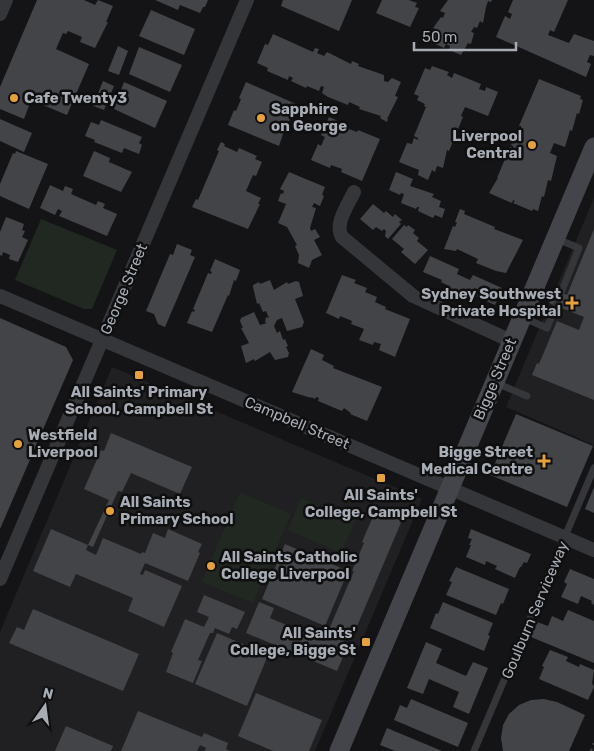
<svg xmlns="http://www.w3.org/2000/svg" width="594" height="751" viewBox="0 0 594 751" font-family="Rubik,sans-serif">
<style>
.built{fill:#202022}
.green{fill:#202821}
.building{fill:#434448}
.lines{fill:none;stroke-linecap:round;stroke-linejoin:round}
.path{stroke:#3b3d41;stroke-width:2.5;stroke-dasharray:2.5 4;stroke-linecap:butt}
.lane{stroke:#35363a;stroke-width:7}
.street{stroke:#35363a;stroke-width:14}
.secondary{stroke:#43454a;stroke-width:19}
.poi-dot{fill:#e5a23c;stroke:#0f0f10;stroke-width:2}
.labels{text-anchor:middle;stroke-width:5;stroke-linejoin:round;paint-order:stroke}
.poi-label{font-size:15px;font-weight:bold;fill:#a7acb5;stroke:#0f0f10;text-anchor:start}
.street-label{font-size:15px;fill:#a7acb5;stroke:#0f0f10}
</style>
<rect width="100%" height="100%" fill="#141416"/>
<g class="built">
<path d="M594 198V445L506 407Z"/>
<path d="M112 367 422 499 315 751H0V632Z"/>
</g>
<g class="green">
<path d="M41 219 117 250 92 309H84L15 280Z"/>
<path d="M240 492 291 514 253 603 202 582Z"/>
<path d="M301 498 355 521 341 553 288 530Z"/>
</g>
<g class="building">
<path d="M37 0H84L95 5 98 0 113 6 106 22H108L95 48 80 42 82 37 68 31 66 34 63 33 56 49 89 64 67 115 33 101 32 104 30 103 24 119 0 109V87Z"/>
<path d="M155 0H208L205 7H203L200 13 180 5 178 10Z"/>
<path d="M283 0H352L339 31 281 6Z"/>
<path d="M382 0H409L417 3 415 7 419 8 410 27 376 13Z"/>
<path d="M448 0H492L491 2 488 1 486 7 483 23 480 21 477 28 474 27 471 32 474 33 471 44 468 43 461 55 449 50 450 46 446 44 444 48 433 43 435 39 433 38 436 29 433 28 441 17 443 18 445 13 440 11Z"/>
<path d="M513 0H568L554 32 550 30 548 35 569 43 574 34 594 41V56L590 55 587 62 591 64 586 77 496 37 505 16 510 19 512 14 508 12Z"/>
<path d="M151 10 195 29 184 55 139 36Z"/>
<path d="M273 34 313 52 315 48 319 49 317 53 324 56 327 52 351 64 352 61 359 64 358 66 384 75V81L388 82 392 78 401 82 395 96 398 97 387 119H388L387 122 380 118 381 116 359 109 360 107 349 102 348 105 328 97 322 93 324 87 321 86 319 91 307 86 306 88 291 81 293 78 289 76 288 80 267 71 268 68 257 63 265 44 268 45Z"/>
<path d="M118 46 128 51 119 75 108 71Z"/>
<path d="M139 47 182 65 170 92 129 74Z"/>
<path d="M432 66 449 72 447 75 452 78 454 73 481 84 479 89 485 91 486 87 498 92 488 116 465 107 461 116 463 117 449 151 447 150 443 168 437 166 435 172 432 170 428 180 418 175 419 170 399 162 407 143 412 144 414 138 418 140V138L414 136 426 107 424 106 425 104 417 100 419 96 414 94 425 68 430 70Z"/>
<path d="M539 79 581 96 580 99 583 100 579 114 577 113 572 131 570 130 565 147 554 143 550 153 557 156 551 181 548 180 544 197 542 196 538 211 533 209 532 211 513 203 515 201 513 200 512 203 489 193 498 178H497L510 147 513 148V146L511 145 518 128H521V126H519Z"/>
<path d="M103 81 114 86 104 110 93 106Z"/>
<path d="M124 82 167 101 155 128 114 109Z"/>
<path d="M246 82 296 104 287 126 286 125 279 146 228 125 234 110 236 111 241 99 239 98Z"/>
<path d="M329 117 347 125 346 128 357 132 358 130 380 139 362 181 341 172 342 169 331 165 330 168 311 160 318 144 321 146 325 137 321 135Z"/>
<path d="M0 119 32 133 24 152 0 141Z"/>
<path d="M101 120 142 137 139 143 142 145 139 154 124 148 122 153 94 142 95 140 85 136 91 122 99 125Z"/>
<path d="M221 142 225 144 224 146 237 152 239 148 257 156 255 159 262 162 256 176 253 175 246 191 261 198 258 204H260L248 229 192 207 196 199 198 200 219 151 217 150Z"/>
<path d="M16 151 48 164 29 209 0 196V184L13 153 15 154Z"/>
<path d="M94 151 110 158 109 162 132 172 121 192 83 176Z"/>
<path d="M289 172 325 187 322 195 324 196 320 206 314 203 312 207 316 208 310 228 311 231 315 229 320 237 314 240 322 255 312 260 309 268 298 263 299 255 295 246 297 245 287 227 278 223 286 204 278 201 281 193 283 194 284 191 280 189Z"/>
<path d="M396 172 413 179 410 186 434 194 432 197 441 201 439 207 445 209 442 218 435 215 433 218 418 211 419 207H417L416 209 401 203 404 194 401 193 400 195 389 190Z"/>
<path d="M50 185 63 191 65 186 73 189 71 194 96 205 98 201 105 204 103 208 117 214 107 236 59 216 62 211 58 209 55 215 40 208Z"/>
<path d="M373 204 384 213 386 211 393 217 395 214 402 220 399 222 401 224 388 239 385 236 386 231 384 229 382 231 376 227 373 230 360 219Z"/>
<path d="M460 209 465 211 464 214 495 227 494 229 523 240 506 273 496 271 476 263 478 259 457 249 456 251 444 249 453 226 455 227 457 223 455 222Z"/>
<path d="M6 217 24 224 22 230 25 231 22 237 28 240 18 262 9 259 10 255 3 252 2 256 0 255V232Z"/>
<path d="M404 225 407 227 408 225 415 230 413 233 419 238 417 241 428 250 415 264 401 252 404 249 392 239Z"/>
<path d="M594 229V400L532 375 537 363 539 364 557 321 579 330 584 317 549 303 554 290 567 295Z"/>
<path d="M177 244 192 250 190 255 195 257 165 327 158 324 154 314 146 311 170 254 173 255Z"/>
<path d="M430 256 459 269 457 274 470 280 473 275 502 288 495 305 473 295 471 299 463 295 462 297 447 291 449 286 441 282 442 280 423 272Z"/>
<path d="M215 259 240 270 236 281 234 280 229 296 228 295 212 332 187 323 192 311 194 312 195 310 193 309 208 273 211 274 212 272 210 271Z"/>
<path d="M342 275 356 280 354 283 367 288 365 292 377 297 375 302 386 307 385 309 410 319 395 357 379 350 381 344 374 342 373 345 359 340 364 329 351 324 352 321 340 316 339 319 326 313Z"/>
<path d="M270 280 274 290 287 282 288 284 296 281 299 282 303 296 295 299 304 322 302 327 287 331 282 318 277 320 274 326 277 333 280 331 283 340 285 339 288 346 286 347 289 353 288 357 275 360 270 352 255 361 254 359 246 363 241 346 249 343 241 328H243L240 321 241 318 254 312 260 325 267 323 265 322 266 317 269 318 266 311 263 312 259 303 257 304 253 287V285L259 282 260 284Z"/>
<path d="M0 318 66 347 73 360 0 529Z"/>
<path d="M311 349 324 355 322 360 334 366 333 368 382 387 367 421 350 414 351 413 344 408 342 411 318 401 319 398 316 397 315 399 311 397V398L292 392Z"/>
<path d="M516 414 593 446 567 507 490 475Z"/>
<path d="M111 433 192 467 180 494 131 473 122 492 118 491 93 547 88 545 109 500 84 489 101 450 104 451Z"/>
<path d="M594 487V513L585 509Z"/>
<path d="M377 507 403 518 352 638 346 636 342 646 347 648 337 671 246 633 259 602 274 608 270 618 324 641 354 571H352L364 543 362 542Z"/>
<path d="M51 529 88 545 86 550 96 555 103 538 141 554 142 552 145 553 153 533 165 538 168 529 202 544 198 552 200 553 188 581 145 563 140 574 143 575 145 570 182 586 164 627 128 611 133 598 76 574 70 587 33 571Z"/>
<path d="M471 529 531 554 527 563 524 562 521 567H520L515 578 495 569 497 566 486 561 485 565 466 557 471 545H469L472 539 468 538Z"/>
<path d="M285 544 348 571 325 626 262 599Z"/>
<path d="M456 567 509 589 503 604 501 603 496 615 446 595 452 582 449 581Z"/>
<path d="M570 569 594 579V605L591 603 592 601 581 596 578 604 561 597 567 584 564 582Z"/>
<path d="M204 595 245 612 237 629 232 627 229 634 215 628 213 633H210L198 660 202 661 193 683 166 672 173 653 171 652 185 619 204 627 209 617 197 612Z"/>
<path d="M443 602 493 623 488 635 490 636 484 651 430 628 436 613 438 614Z"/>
<path d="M33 609 139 654 123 691 9 643 17 627 24 630Z"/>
<path d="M568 610 594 621V663L531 637 537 622 548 626 552 616 563 621Z"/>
<path d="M217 633 268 655 247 706 195 684Z"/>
<path d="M426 642 442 649 436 663 466 676 473 662 488 668 469 714 453 707 459 692 429 679 423 694 407 688Z"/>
<path d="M550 650 568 657 566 661 579 667 580 664 594 670 592 683 594 687 588 700 539 679 544 667 542 666Z"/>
<path d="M256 693 322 720 309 751H273L238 736Z"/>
<path d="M411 699 468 723 458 747 394 720 400 705 407 708Z"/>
<path d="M544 699 557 702 585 715 569 751H503L501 738 503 725 509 714 519 705 531 700Z"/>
<path d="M138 711 202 737 204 733 228 743 226 749 230 751H205L206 748 200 745 197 751H121Z"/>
<path d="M66 726 113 746 111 751H55Z"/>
<path d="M387 728 442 751H395L380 745Z"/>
</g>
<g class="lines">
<path class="path" d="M591 751 594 743"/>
<g class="lane">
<path d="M522 317 547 328 579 248 557 239"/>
<path d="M496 383 527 396"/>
<path d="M474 751 594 468"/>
</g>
<g class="street">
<path d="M0 14 6 0"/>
<path d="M354 192C348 205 334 224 342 237L413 296 511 341"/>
<path d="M0 296 594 550"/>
<path d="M0 579 247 0"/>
</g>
<path class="secondary" d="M339 751 594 147"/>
</g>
<g class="poi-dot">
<circle cx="14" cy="98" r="5"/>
<circle cx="261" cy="118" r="5"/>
<circle cx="532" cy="145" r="5"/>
<path d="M569.5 295.5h5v5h5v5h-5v5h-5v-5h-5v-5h5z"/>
<rect x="134" y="370" width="10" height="10" rx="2.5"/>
<circle cx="18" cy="444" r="5"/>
<path d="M541.5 453.5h5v5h5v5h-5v5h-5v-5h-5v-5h5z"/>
<rect x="376" y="473" width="10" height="10" rx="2.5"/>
<circle cx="110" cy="511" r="5"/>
<circle cx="211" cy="566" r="5"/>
<rect x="361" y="637" width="10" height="10" rx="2.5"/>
</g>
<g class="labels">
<g class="poi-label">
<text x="24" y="103">Cafe Twenty3</text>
<text x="271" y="114">Sapphire<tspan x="271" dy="17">on George</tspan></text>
<text x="522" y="141" text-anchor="end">Liverpool<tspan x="522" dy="17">Central</tspan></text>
<text x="561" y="299" text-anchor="end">Sydney Southwest<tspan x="561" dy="17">Private Hospital</tspan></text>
<text x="139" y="397" text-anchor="middle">All Saints' Primary<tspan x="139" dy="17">School, Campbell St</tspan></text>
<text x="28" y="440">Westfield<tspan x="28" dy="17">Liverpool</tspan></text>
<text x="533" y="457" text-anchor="end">Bigge Street<tspan x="533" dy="17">Medical Centre</tspan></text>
<text x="381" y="500" text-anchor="middle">All Saints'<tspan x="381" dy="17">College, Campbell St</tspan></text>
<text x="120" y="507">All Saints<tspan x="120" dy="17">Primary School</tspan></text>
<text x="221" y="562">All Saints Catholic<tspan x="221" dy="17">College Liverpool</tspan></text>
<text x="356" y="638" text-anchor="end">All Saints'<tspan x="356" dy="17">College, Bigge St</tspan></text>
</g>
<g class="street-label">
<text transform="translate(124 289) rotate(-67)" y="5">George Street</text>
<text transform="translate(495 379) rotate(-67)" y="5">Bigge Street</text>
<text transform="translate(297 423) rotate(23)" y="5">Campbell Street</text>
<text transform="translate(535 610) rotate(-67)" y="5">Goulburn Serviceway</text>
</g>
</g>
<g transform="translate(45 706) rotate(14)" stroke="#0f0f10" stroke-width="4" paint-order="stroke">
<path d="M0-4L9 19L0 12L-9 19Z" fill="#a7acb5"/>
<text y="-8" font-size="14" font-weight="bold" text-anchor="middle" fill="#a7acb5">N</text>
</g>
<path d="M414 42v8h102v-8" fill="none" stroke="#a7acb5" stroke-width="2.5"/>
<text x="422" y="42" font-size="15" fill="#a7acb5" stroke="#0f0f10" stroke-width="4" paint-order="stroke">50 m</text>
</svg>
